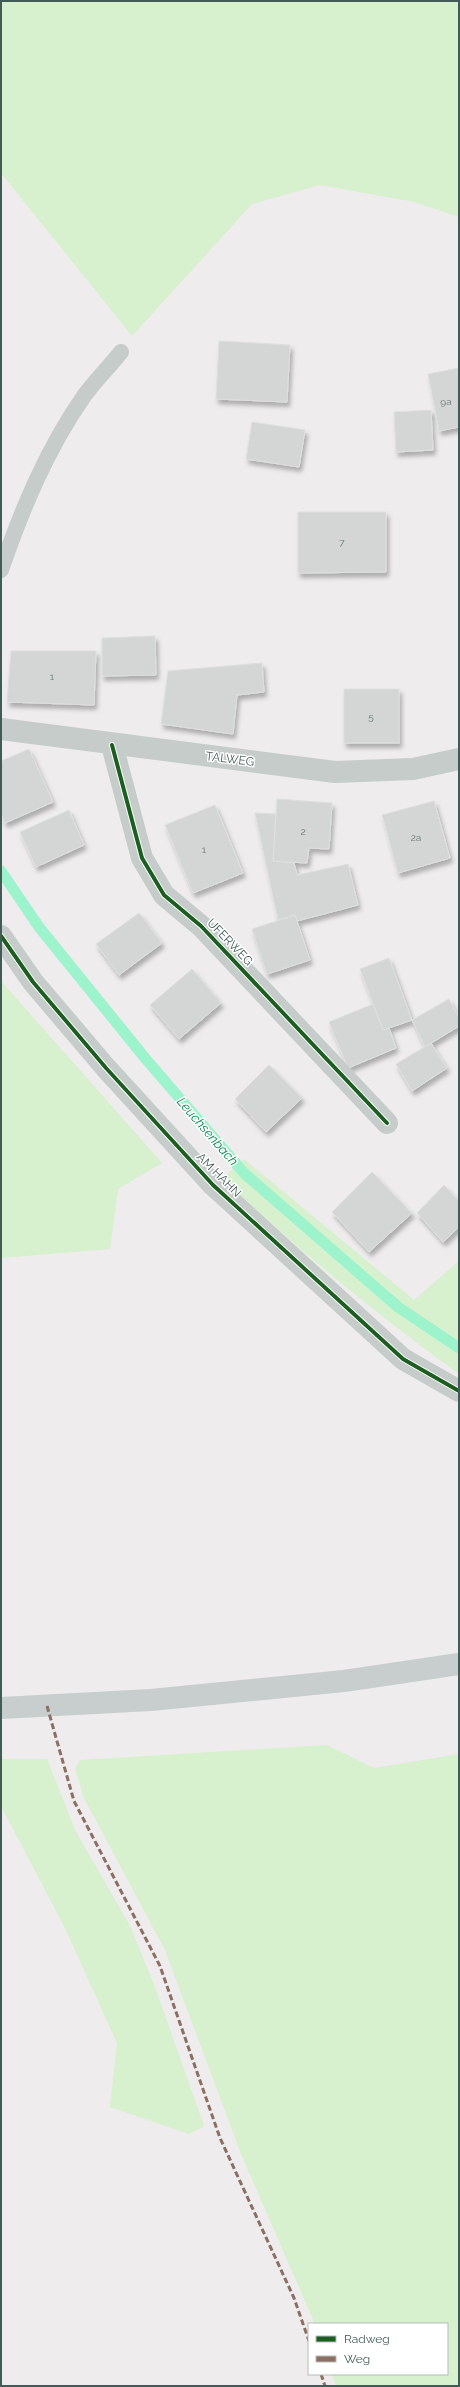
<svg xmlns="http://www.w3.org/2000/svg" width="460" height="2387" viewBox="0 0 460 2387" font-family="Raleway,sans-serif">
<style>
.green{fill:#d7f0cd}
.lines{fill:none;stroke-linecap:round;stroke-linejoin:round}
.stream{stroke:#9df3cb;stroke-width:11}
.building{fill:#d4d6d6;stroke:#dedfe0;filter:url(#shadow)}
.service{stroke:#c5ccca;stroke-width:16}
.minor{stroke:#c5ccca;stroke-width:22}
.secondary{stroke:#c7cecd;stroke-width:22}
.quiet{stroke:#8d6e63;stroke-width:3;stroke-dasharray:6 3;stroke-linecap:butt}
.cycleway-casing{stroke:#fff;stroke-width:6}
.cycleway{stroke:#1b5e20;stroke-width:4}
.labels{text-anchor:middle;stroke-width:3;stroke-linejoin:round;paint-order:stroke}
.number-label{font-size:10px;fill:#687b77}
.street-label{font-size:12px;fill:#425b56;stroke:#fff}
.water-label{font-size:13px;font-style:italic;fill:#04884c;stroke:#fff}
</style>
<defs>
<filter id="shadow"><feDropShadow dx="2.5" dy="4.5" stdDeviation="2" flood-color="#0004"/></filter>
</defs>
<rect width="100%" height="100%" fill="#eeeced"/>
<g class="green">
<path d="M1 1H459V217L414 202 320 185 252 204 132 336 1 173Z"/>
<path d="M1 981 162 1163 118 1189 110 1249 1 1258Z"/>
<path d="M244 1159 414 1300 459 1261V1374C376 1314 297 1249 223 1178Z"/>
<path d="M327 1745 374 1768 459 1754V2386H336L332 2374H447V2324H315L241 2154 165 1950 84 1798 75 1769 80 1760Z"/>
<path d="M1 1759H47L76 1832 130 1926 155 1987 204 2126 189 2134 110 2107 117 2043 65 1928 1 1806Z"/>
</g>
<g class="lines">
<path class="stream" d="M1 871 39 927 145 1058 244 1173 398 1307 459 1348"/>
</g>
<g class="building">
<path d="M219 341 290 345 287 402 216 399Z"/>
<path d="M459 368V427L439 431 428 374Z"/>
<path d="M431 410 433 450 396 452 394 412Z"/>
<path d="M252 422 305 430 299 467 246 459Z"/>
<path d="M298 512H386V572L298 573Z"/>
<path d="M155 636 156 675 102 676V638Z"/>
<path d="M11 651H96L94 705 7 702Z"/>
<path d="M262 663 264 692 237 695 233 734 161 724 168 671Z"/>
<rect x="344" y="689" width="55" height="54"/>
<path d="M29 749 53 802 5 823 1 813V761Z"/>
<path d="M277 799 332 803 329 849 309 848 307 863 273 861Z"/>
<path d="M434 801 450 858 398 873 382 815Z"/>
<path d="M215 805 243 873 193 893 165 825Z"/>
<path d="M69 810 84 845 36 867 20 832Z"/>
<path d="M255 813 276 814 273 861 294 863 297 875 348 864 358 905 297 921 295 915 278 920Z"/>
<path d="M139 913 162 943 119 975 96 944Z"/>
<path d="M295 915 310 960 267 974 252 929Z"/>
<path d="M389 958 412 1020 383 1030 360 969Z"/>
<path d="M192 969 221 1003 179 1039 150 1005Z"/>
<path d="M449 999 459 1018V1026L425 1047 412 1020Z"/>
<path d="M373 1004 383 1030 389 1028 396 1048 348 1068 329 1022Z"/>
<path d="M431 1043 447 1068 412 1091 396 1064Z"/>
<path d="M269 1065 302 1098 266 1132 235 1099Z"/>
<path d="M372 1172 412 1213 369 1252 332 1212Z"/>
<path d="M444 1185 459 1201V1227L443 1242 417 1213Z"/>
</g>
<g class="lines">
<path class="service" d="M1 570C22 509 47 449 84 396 95 381 109 367 121 352"/>
<g class="minor">
<path d="M1 729 335 772 413 769 459 759"/>
<path d="M112 745 142 858 164 895 201 926 387 1123"/>
<path d="M1 936 33 982 106 1068 213 1185 403 1359 459 1391"/>
</g>
<path class="secondary" d="M1 1708 151 1700 344 1681 459 1664"/>
<g class="quiet">
<path d="M47 1706 74 1801 160 1966 220 2138 294 2298 309 2341"/>
<path d="M321 2374 325 2386"/>
</g>
<g class="cycleway-casing">
<g id="cycleway">
<path d="M112 745 142 858 164 895 201 926 387 1123"/>
<path d="M1 936 33 982 106 1068 213 1185 403 1359 459 1391"/>
</g>
</g>
<use href="#cycleway" class="cycleway"/>
</g>
<g class="labels">
<g class="number-label">
<text x="446" y="405">9a</text>
<text x="342" y="546">7</text>
<text x="52" y="680">1</text>
<text x="371" y="720">5</text>
<text x="303" y="835">2</text>
<text x="416" y="841">2a</text>
<text x="204" y="853">1</text>
</g>
<g class="street-label">
<text transform="translate(230 759) rotate(7)" y="4">TALWEG</text>
<text transform="translate(230 942) rotate(46)" y="4">UFERWEG</text>
<text transform="translate(219 1175) rotate(45)" y="4">AM HAHN</text>
</g>
<g class="water-label">
<text transform="translate(208 1131) rotate(49)" y="5">Leuchsenbach</text>
</g>
</g>
<rect width="460" height="2387" fill="none" stroke="#425b56" stroke-width="4"/>
<rect x="308" y="2323" width="140" height="52" fill="#ffffff" stroke="#b3bdbb"/>
<rect x="316" y="2336" width="20" height="6" fill="#1b5e20" stroke="#b3bdbb"/>
<text x="344" y="2343" font-size="12" fill="#425b56">Radweg</text>
<rect x="316" y="2356" width="20" height="6" fill="#8d6e63" stroke="#b3bdbb"/>
<text x="344" y="2363" font-size="12" fill="#425b56">Weg</text>
</svg>
